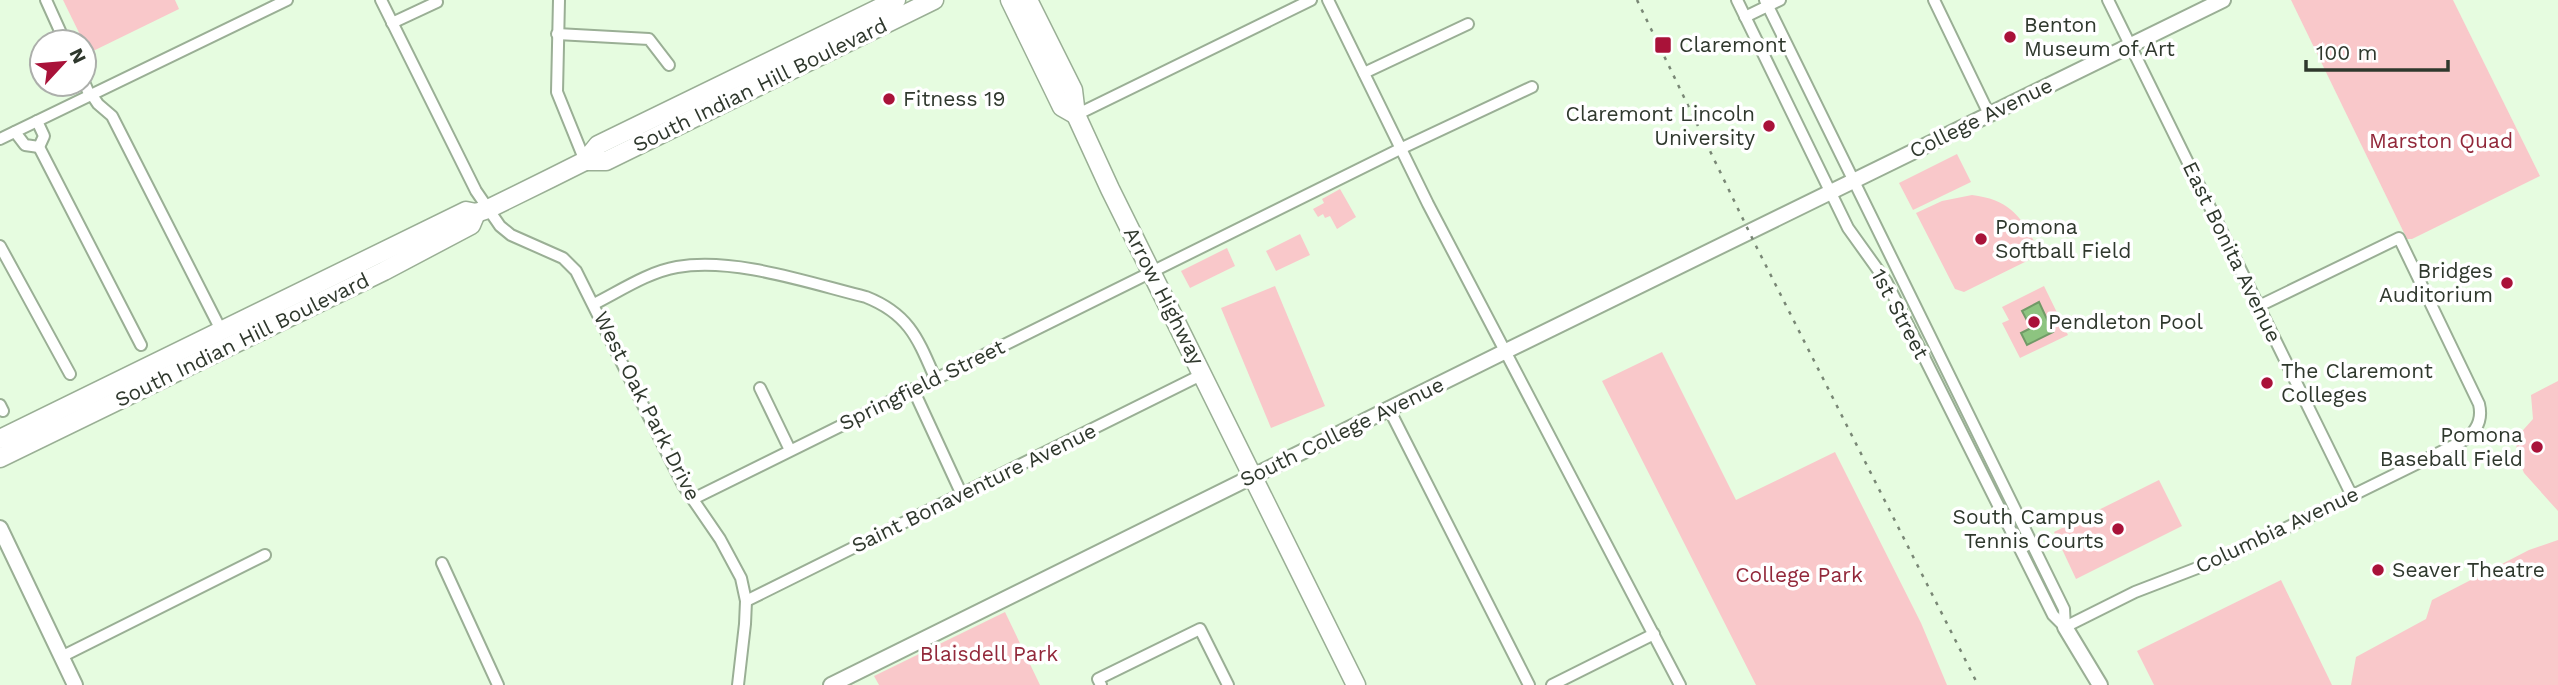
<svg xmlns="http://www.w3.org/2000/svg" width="2558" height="685" viewBox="0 0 2558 685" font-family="'Work Sans',sans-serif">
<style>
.green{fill:#f9c8ca}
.water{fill:#8dc480;stroke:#719a67;stroke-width:2}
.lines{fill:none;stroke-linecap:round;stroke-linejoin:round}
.minor-casing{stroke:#9aaf95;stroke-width:14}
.tertiary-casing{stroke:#9aaf95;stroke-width:18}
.primary-casing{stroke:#9aaf95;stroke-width:21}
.minor{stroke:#fff;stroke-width:10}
.tertiary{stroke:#fff;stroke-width:14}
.primary{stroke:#fff;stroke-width:18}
.rail{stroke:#798775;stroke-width:2.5;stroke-dasharray:3.5 7;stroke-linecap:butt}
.poi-dot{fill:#a91239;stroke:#fff;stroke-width:2.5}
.labels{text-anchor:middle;stroke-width:7;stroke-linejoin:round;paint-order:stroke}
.poi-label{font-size:21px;fill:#2f382d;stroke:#fff;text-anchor:start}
.street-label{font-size:21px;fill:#2f382d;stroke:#fff}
.park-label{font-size:21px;fill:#92283a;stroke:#fff}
</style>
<rect width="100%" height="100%" fill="#e6fce0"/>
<g class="green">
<path d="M63 0H175L179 9 89 53Z"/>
<path d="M2291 0H2453L2540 176 2412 239H2407Z"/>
<path d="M1957 154 1971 182 1913 210 1899 183Z"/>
<path d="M1340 189 1356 217 1337 229 1330 216 1325 218 1323 214 1318 217 1313 209 1324 203 1322 199Z"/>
<path d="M1972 195C2013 200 2023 220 2041 254L1964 292 1955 289 1916 213 1942 201Z"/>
<path d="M1300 234 1310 255 1276 271 1266 251Z"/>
<path d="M1227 248 1235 266 1190 288 1181 271Z"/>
<path d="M1275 286 1325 406 1271 428 1221 308Z"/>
<path d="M2044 286 2068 335 2020 358 2002 323 2009 320 2002 307Z"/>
<path d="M1662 352 1736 500 1835 452 1921 623 1947 685H1756L1602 381Z"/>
<path d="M2558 381V511L2524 473 2517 456 2516 438 2533 419 2531 395Z"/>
<path d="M2159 480 2182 526 2076 579 2054 532Z"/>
<path d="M2558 540V685H2351L2356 657 2426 619 2432 600 2529 550Z"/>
<path d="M2281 580 2332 685H2154L2137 651Z"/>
<path d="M1005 612 1040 685H879L874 676Z"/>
</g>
<path class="water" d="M2039 302 2053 332 2027 345 2021 333 2031 328 2022 311Z"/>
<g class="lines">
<g class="minor-casing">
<g id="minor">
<path d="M46 0 65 42"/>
<path d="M381 0 476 191 500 226 511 235 563 258 576 271 683 485 720 539 741 578 746 601 745 624 738 685"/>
<path d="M559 0 557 92 585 161"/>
<path d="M1328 0 1428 204 1680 685"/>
<path d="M1737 0 1848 228 1886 281 2053 615 2065 627"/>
<path d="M1765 0C1864 203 1965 405 2064 609L2065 627"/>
<path d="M1934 0 1989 114"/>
<path d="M2108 0 2352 496"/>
<path d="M1745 17 1780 0"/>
<path d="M392 23 437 2"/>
<path d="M557 34 649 39 669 65"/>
<path d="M1364 73 1468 24"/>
<path d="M84 82 90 96"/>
<path d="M92 95 98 104 112 116 221 330"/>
<path d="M1076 115 1311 0"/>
<path d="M37 121 44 136 39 147"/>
<path d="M15 132 25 145 39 147"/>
<path d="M0 139 287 0"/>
<path d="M39 147 141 345"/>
<path d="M0 246 70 374"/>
<path d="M594 304C620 291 648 272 677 267 735 257 809 283 866 297 909 314 918 339 935 378"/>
<path d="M760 388 790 450"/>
<path d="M913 389 962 495"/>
<path d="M0 405 3 411"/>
<path d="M1389 409 1529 685"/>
<path d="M693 499 1400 149 1532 87"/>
<path d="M442 563 498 685"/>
<path d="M746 601 1203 374"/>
<path d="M2065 627 2135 592 2231 555 2461 442C2476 433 2483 421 2479 404L2399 238 2259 306"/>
<path d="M61 657 265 555"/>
<path d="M1101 685 1098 679 1200 629 1228 685"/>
<path d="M1552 685 1654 634"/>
</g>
</g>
<g class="tertiary-casing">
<g id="tertiary">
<path d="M0 528 75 685"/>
<path d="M2065 627 2100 685"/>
<path d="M831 685 1506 351 2223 0"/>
</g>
</g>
<g class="primary-casing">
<g id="primary">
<path d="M1010 0 1062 107 1076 115"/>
<path d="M1028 0 1073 90 1076 115 1110 189 1356 685"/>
<path d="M585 161H606L934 0"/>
<path d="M0 439 466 211 476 213 488 209 551 178 585 161 598 145 896 0"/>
<path d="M0 458 384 271 471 225 476 213"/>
</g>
</g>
<use href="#minor" class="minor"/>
<use href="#tertiary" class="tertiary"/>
<use href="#primary" class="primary"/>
<path class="rail" d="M1637 0 1755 244 1978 685"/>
</g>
<g class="poi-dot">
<circle cx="2010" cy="37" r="7"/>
<rect x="1654" y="36" width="18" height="18" rx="3.5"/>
<circle cx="889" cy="99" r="7"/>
<circle cx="1769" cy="126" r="7"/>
<circle cx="1981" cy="239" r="7"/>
<circle cx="2507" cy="283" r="7"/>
<circle cx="2034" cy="322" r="7"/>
<circle cx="2267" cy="383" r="7"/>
<circle cx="2537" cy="447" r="7"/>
<circle cx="2118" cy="529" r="7"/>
<circle cx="2378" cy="570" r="7"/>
</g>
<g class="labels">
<g class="poi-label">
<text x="2024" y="32">Benton<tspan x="2024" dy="24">Museum of Art</tspan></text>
<text x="1679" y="52">Claremont</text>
<text x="903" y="106">Fitness 19</text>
<text x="1755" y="121" text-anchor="end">Claremont Lincoln<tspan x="1755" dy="24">University</tspan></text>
<text x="1995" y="234">Pomona<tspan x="1995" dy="24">Softball Field</tspan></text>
<text x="2493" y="278" text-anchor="end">Bridges<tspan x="2493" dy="24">Auditorium</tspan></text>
<text x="2048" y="329">Pendleton Pool</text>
<text x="2281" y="378">The Claremont<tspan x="2281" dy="24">Colleges</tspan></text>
<text x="2523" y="442" text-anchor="end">Pomona<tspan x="2523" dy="24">Baseball Field</tspan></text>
<text x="2104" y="524" text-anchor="end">South Campus<tspan x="2104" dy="24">Tennis Courts</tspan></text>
<text x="2392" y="577">Seaver Theatre</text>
</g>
<g class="street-label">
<text transform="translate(760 85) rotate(-26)" y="7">South Indian Hill Boulevard</text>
<text transform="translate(1981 118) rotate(-26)" y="7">College Avenue</text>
<text transform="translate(2232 252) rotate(64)" y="7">East Bonita Avenue</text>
<text transform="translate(1164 296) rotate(63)" y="7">Arrow Highway</text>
<text transform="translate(1900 314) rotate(62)" y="7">1st Street</text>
<text transform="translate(242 340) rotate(-26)" y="7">South Indian Hill Boulevard</text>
<text transform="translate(922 385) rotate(-26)" y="7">Springfield Street</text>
<text transform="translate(647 406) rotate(63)" y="7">West Oak Park Drive</text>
<text transform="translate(1342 432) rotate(-26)" y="7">South College Avenue</text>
<text transform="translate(974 488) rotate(-26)" y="7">Saint Bonaventure Avenue</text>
<text transform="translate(2277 530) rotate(-25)" y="7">Columbia Avenue</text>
</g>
<g class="park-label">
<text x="2441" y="148">Marston Quad</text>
<text x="1799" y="582">College Park</text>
<text x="989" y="661">Blaisdell Park</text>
</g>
</g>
<g transform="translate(63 63) rotate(64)"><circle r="33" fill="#ffffff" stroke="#acafab" stroke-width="2"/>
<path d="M0-5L12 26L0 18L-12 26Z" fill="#a91239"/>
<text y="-10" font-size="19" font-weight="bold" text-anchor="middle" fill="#2f382d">N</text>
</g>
<path d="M2306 60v10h142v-10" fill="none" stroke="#2f382d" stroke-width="3.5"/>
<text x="2316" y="60" font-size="21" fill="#2f382d" stroke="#ffffff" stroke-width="5" paint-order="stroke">100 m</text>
</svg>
